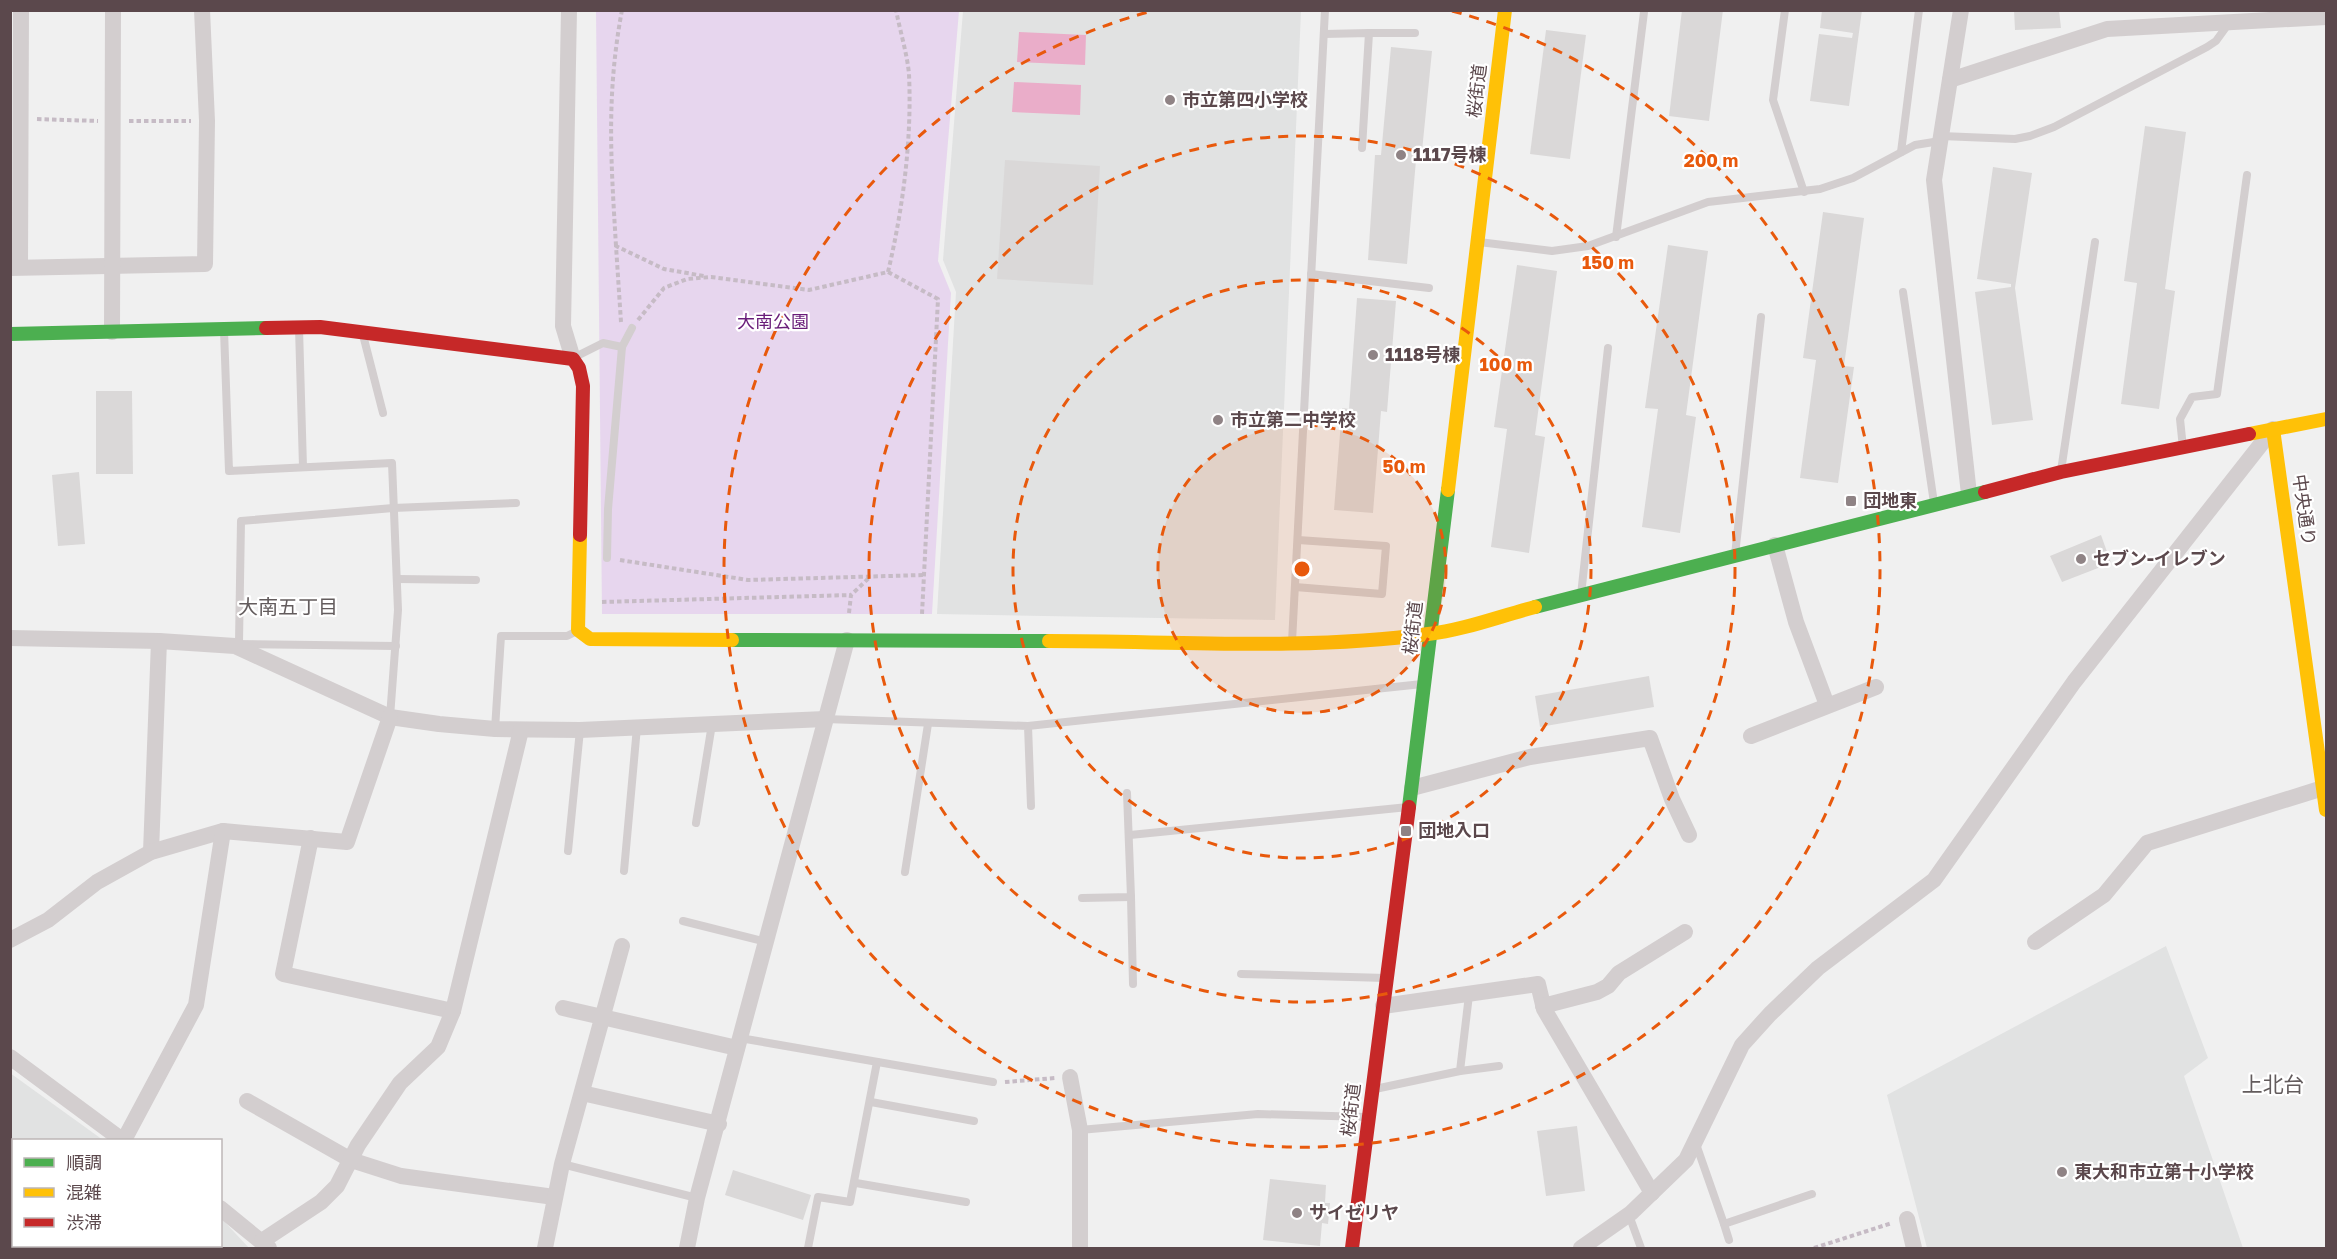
<svg xmlns="http://www.w3.org/2000/svg" width="2337" height="1259" viewBox="0 0 2337 1259" font-family="'Golos Text','Noto Sans JP',sans-serif">
<style>
.education{fill:#e1e2e2}
.green{fill:#e7d6ee}
.water{fill:#eaadc9}
.building{fill:#dad8d8}
.lines{fill:none;stroke-linecap:round;stroke-linejoin:round}
.path{stroke:#c6bbc5;stroke-width:4;stroke-dasharray:4.5 3;stroke-linecap:butt}
.lane{stroke:#d3cecf;stroke-width:8}
.street{stroke:#d3cecf;stroke-width:16}
.fast{stroke:#4caf50;stroke-width:14}
.slow{stroke:#ffc107;stroke-width:14}
.jam{stroke:#c62828;stroke-width:14}
.ring{fill:none;stroke:#e8590c;stroke-width:3;stroke-dasharray:10 8}
.poi-dot{fill:#8f8385;stroke:#fff;stroke-width:2}
.labels{text-anchor:middle;stroke-width:4.5;stroke-linejoin:round;paint-order:stroke}
.street-label{font-size:18px;fill:#5b484c;stroke:#fff}
.poi-label{font-size:18px;font-weight:bold;fill:#5b484c;stroke:#fff;text-anchor:start}
.park-label{font-size:18px;fill:#691d79;stroke:#fff}
.neighbourhood-label{font-size:20px;fill:#635c5d;stroke:#fff}
.quarter-label{font-size:21px;fill:#635c5d;stroke:#fff}
.centre{fill:#e8590c;stroke:#fff;stroke-width:3}
.ring-label{font-size:18px;text-anchor:middle;font-weight:bold;fill:#e8590c;stroke:#fff;stroke-width:4.5;stroke-linejoin:round;paint-order:stroke}
</style>
<rect width="100%" height="100%" fill="#f0f0f0"/>
<g class="education">
<path d="M963 11H1301L1275 620 937 614 956 292 943 260Z"/>
<path d="M2166 946 2208 1058 2184 1076 2243 1248H1927L1887 1095Z"/>
<path d="M10 1073 103 1140H14V1246H220L221 1218 249 1248H11Z"/>
</g>
<path class="green" d="M596 11H959L938 261 951 293 932 614H602Z"/>
<g class="water">
<path d="M1019 32 1086 35 1085 65 1017 62Z"/>
<path d="M1014 82 1081 85 1080 115 1012 112Z"/>
</g>
<g class="building">
<path d="M1682 10H1723L1709 121 1669 116Z"/>
<path d="M1822 10H1862L1849 106 1810 101 1819 34 1852 38 1853 33 1820 28Z"/>
<path d="M2014 10H2059L2061 28 2015 30Z"/>
<path d="M1546 30 1586 35 1570 159 1530 154Z"/>
<path d="M1391 47 1432 51 1421 161 1416 160 1407 264 1368 260 1375 155H1381Z"/>
<path d="M2145 126 2186 132 2165 289 2175 291 2159 409 2121 404 2137 283 2124 281Z"/>
<path d="M1005 160 1100 166 1093 285 997 279Z"/>
<path d="M1993 167 2032 173 2015 288 2033 420 1992 425 1975 292 2011 287V284L1977 279Z"/>
<path d="M1823 212 1864 218 1844 366 1854 367 1838 483 1800 478 1816 360 1803 358Z"/>
<path d="M1668 245 1708 251 1686 415 1696 417 1680 533 1642 527 1658 409 1645 408Z"/>
<path d="M1517 265 1557 271 1535 435 1545 437 1529 553 1491 547 1507 429 1494 427Z"/>
<path d="M1357 298 1396 301 1387 412 1381 411 1373 513 1334 510 1342 408 1349 409Z"/>
<path d="M96 391H132L133 474H96Z"/>
<path d="M79 472 85 544 58 546 52 475Z"/>
<path d="M2101 535 2111 563 2062 582 2050 556Z"/>
<path d="M1649 676 1654 707 1540 727 1535 696Z"/>
<path d="M1577 1126 1585 1191 1546 1196 1537 1131Z"/>
<path d="M733 1170 811 1195 803 1220 725 1195Z"/>
<path d="M1270 1179 1326 1185 1325 1203H1330L1328 1224 1322 1223 1320 1246 1263 1240Z"/>
</g>
<g class="lines">
<g class="path">
<path d="M37 119 98 121"/>
<path d="M129 121H191"/>
<path d="M616 246C611 162 606 95 622 10"/>
<path d="M888 272C903 208 912 140 909 74 907 53 900 31 896 10"/>
<path d="M638 320 664 288 687 279 711 277 809 290 888 272 938 299 922 614"/>
<path d="M621 322 616 246 664 269 704 276"/>
<path d="M620 560 748 580 924 575"/>
<path d="M602 602 851 595"/>
<path d="M849 613 851 595 870 577"/>
<path d="M1005 1082 1055 1078"/>
<path d="M1814 1248 1892 1223"/>
</g>
<g class="lane">
<path d="M1785 10 1773 100 1804 192"/>
<path d="M1369 33H1415"/>
<path d="M1324 34 1369 33 1362 148"/>
<path d="M1941 136 2015 139 2030 136 2054 127 2207 47 2216 41 2229 23"/>
<path d="M1901 152 1919 10"/>
<path d="M1616 237 1644 12"/>
<path d="M1479 242 1552 251 1588 246 1708 202 1820 189 1853 178 1915 145 1940 141"/>
<path d="M1311 274 1429 288"/>
<path d="M1903 292 1934 503"/>
<path d="M299 328 303 467"/>
<path d="M224 330 229 471 392 463 398 610 390 717"/>
<path d="M363 335 383 413"/>
<path d="M573 358 603 343 622 347"/>
<path d="M2183 448 2180 419 2192 397 2217 394 2247 175"/>
<path d="M2061 471 2095 242"/>
<path d="M1735 555 1761 317"/>
<path d="M607 558 608 509 622 347 632 328"/>
<path d="M398 579 476 580"/>
<path d="M1295 587 1382 594 1386 546 1298 540"/>
<path d="M1581 595 1608 348"/>
<path d="M239 642 241 521 393 508 516 503"/>
<path d="M1292 642 1325 10"/>
<path d="M237 644 396 646"/>
<path d="M825 719 1028 726 1031 806"/>
<path d="M1028 726 1422 684"/>
<path d="M495 729 501 636H567L577 631"/>
<path d="M696 823 712 724"/>
<path d="M1130 835 1408 807"/>
<path d="M568 851 580 730"/>
<path d="M624 871 637 727"/>
<path d="M905 872 928 724"/>
<path d="M1131 897 1133 984"/>
<path d="M1082 898 1131 897 1127 793"/>
<path d="M683 921 766 942"/>
<path d="M1241 974 1386 978"/>
<path d="M740 1038 993 1082"/>
<path d="M1460 1071 1499 1066"/>
<path d="M1375 1089 1460 1071 1469 995"/>
<path d="M871 1102 974 1121"/>
<path d="M1080 1130 1258 1114 1366 1117"/>
<path d="M1696 1144 1724 1224 1812 1194"/>
<path d="M562 1164 697 1198"/>
<path d="M856 1183 966 1202"/>
<path d="M1629 1215 1641 1248"/>
<path d="M1724 1224 1729 1240"/>
<path d="M808 1248 818 1197 850 1202 877 1062"/>
</g>
<g class="street">
<path d="M569 10 563 326 573 359"/>
<path d="M1961 10 1934 180 1969 494"/>
<path d="M1950 80 2107 29 2326 17"/>
<path d="M20 267 21 10"/>
<path d="M10 268 205 264 207 121 202 10"/>
<path d="M112 332 113 10"/>
<path d="M1775 545 1796 622 1827 705"/>
<path d="M10 638 159 641 235 646 390 717 439 724 495 729 580 730 825 719"/>
<path d="M1751 736 1876 687"/>
<path d="M1412 788 1530 757 1650 738 1672 799 1689 835"/>
<path d="M311 838 283 974 453 1011"/>
<path d="M151 852 159 641"/>
<path d="M10 940 48 920 97 882 151 852 223 831 347 842 390 717"/>
<path d="M2035 942 2104 895 2147 843 2323 788"/>
<path d="M1383 1006 1538 984 1544 1009 1652 1193"/>
<path d="M1543 1006 1597 992 1608 986 1619 973 1685 932"/>
<path d="M563 1008 737 1048"/>
<path d="M10 1057 122 1140"/>
<path d="M1070 1077 1080 1130V1248"/>
<path d="M582 1093 719 1124"/>
<path d="M247 1101 351 1160 401 1176 554 1197"/>
<path d="M124 1140 196 1005 223 831"/>
<path d="M220 1208 269 1248"/>
<path d="M1907 1219 1914 1248"/>
<path d="M262 1241 321 1202 337 1186 358 1145 400 1083 438 1047 453 1011 521 730"/>
<path d="M545 1248 562 1164 622 946"/>
<path d="M687 1248 697 1198 847 640"/>
<path d="M1581 1248 1631 1213 1686 1160 1742 1045 1770 1014 1818 968 1934 880 2074 682 2273 429"/>
</g>
<g class="fast">
<path d="M10 334 266 328"/>
<path d="M1535 607 1985 492"/>
<path d="M732 640 1049 641"/>
<path d="M1409 807 1448 490"/>
</g>
<g class="slow">
<path d="M2273 429 2326 810"/>
<path d="M2249 434 2326 419"/>
<path d="M1448 490 1505 10"/>
<path d="M580 535 578 630 590 639 732 640"/>
<path d="M1049 641C1175 641 1303 651 1428 634 1464 630 1500 616 1535 607"/>
</g>
<g class="jam">
<path d="M266 328 320 327 573 359 579 368 583 386 580 535"/>
<path d="M1985 492 2061 472 2249 434"/>
<path d="M1352 1248 1409 807"/>
</g>
</g>
<circle cx="1302" cy="569" r="144" fill="#e8590c" fill-opacity=".12"/>
<g class="ring">
<circle cx="1302" cy="569" r="144"/>
<circle cx="1302" cy="569" r="289"/>
<circle cx="1302" cy="569" r="433"/>
<path d="M1452 11A578 578 0 1 1 1152 11"/>
</g>
<g class="poi-dot">
<circle cx="1170" cy="100" r="6"/>
<circle cx="1401" cy="155" r="6"/>
<circle cx="1373" cy="355" r="6"/>
<circle cx="1218" cy="420" r="6"/>
<rect x="1845" y="495" width="12" height="12" rx="3"/>
<circle cx="2081" cy="559" r="6"/>
<rect x="1400" y="825" width="12" height="12" rx="3"/>
<circle cx="2062" cy="1172" r="6"/>
<circle cx="1297" cy="1213" r="6"/>
</g>
<g class="labels">
<g class="street-label">
<text transform="translate(1477 91) rotate(-83)" y="6">桜街道</text>
<text transform="translate(2304 510) rotate(82)" y="6">中央通り</text>
<text transform="translate(1413 628) rotate(-83)" y="6">桜街道</text>
<text transform="translate(1351 1110) rotate(-83)" y="6">桜街道</text>
</g>
<g class="poi-label">
<text x="1182" y="106">市立第四小学校</text>
<text x="1413" y="161">1117号棟</text>
<text x="1385" y="361">1118号棟</text>
<text x="1230" y="426">市立第二中学校</text>
<text x="1863" y="507">団地東</text>
<text x="2093" y="565">セブン-イレブン</text>
<text x="1418" y="837">団地入口</text>
<text x="2074" y="1178">東大和市立第十小学校</text>
<text x="1309" y="1219">サイゼリヤ</text>
</g>
<g class="park-label">
<text x="773" y="328">大南公園</text>
</g>
<g class="neighbourhood-label">
<text x="288" y="614">大南五丁目</text>
</g>
<g class="quarter-label">
<text x="2273" y="1092">上北台</text>
</g>
</g>
<circle cx="1302" cy="569" r="9" class="centre"/>
<g class="ring-label">
<text x="1711" y="167">200 m</text>
<text x="1608" y="269">150 m</text>
<text x="1506" y="371">100 m</text>
<text x="1404" y="473">50 m</text>
</g>
<rect width="2337" height="1259" fill="none" stroke="#5b484c" stroke-width="24"/>
<rect x="12" y="1139" width="210" height="108" fill="#ffffff" stroke="#bdb6b7" stroke-width="1.5"/>
<rect x="24" y="1158" width="30" height="9" fill="#4caf50" stroke="#bdb6b7" stroke-width="1.5"/>
<text x="66" y="1169" font-size="18" fill="#5b484c">順調</text>
<rect x="24" y="1188" width="30" height="9" fill="#ffc107" stroke="#bdb6b7" stroke-width="1.5"/>
<text x="66" y="1199" font-size="18" fill="#5b484c">混雑</text>
<rect x="24" y="1218" width="30" height="9" fill="#c62828" stroke="#bdb6b7" stroke-width="1.5"/>
<text x="66" y="1229" font-size="18" fill="#5b484c">渋滞</text>
</svg>
